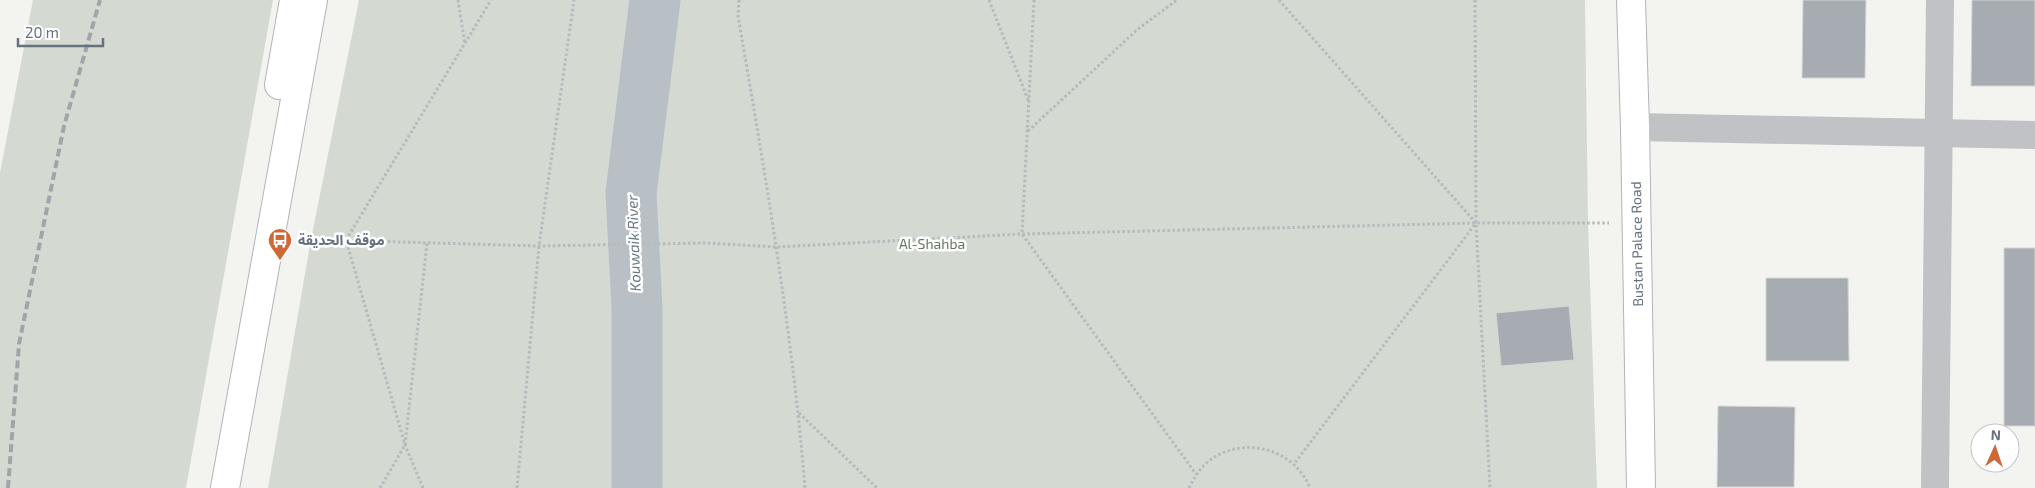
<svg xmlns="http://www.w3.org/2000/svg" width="2035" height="488" viewBox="0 0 2035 488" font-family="'Exo 2','Noto Sans Arabic',sans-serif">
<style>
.green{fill:#d4dad2}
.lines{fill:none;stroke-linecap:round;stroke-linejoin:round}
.river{stroke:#b8c0c5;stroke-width:51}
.building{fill:#a6acb2;stroke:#d5d5d3}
.major-casing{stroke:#b1b4b8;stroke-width:30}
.path{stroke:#b7b9bc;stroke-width:3;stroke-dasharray:2.5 2.5;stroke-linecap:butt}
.minor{stroke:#c0c2c5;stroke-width:28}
.major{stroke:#fff;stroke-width:28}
.rail{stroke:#a1a5aa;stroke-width:4;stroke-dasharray:8 4;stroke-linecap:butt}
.labels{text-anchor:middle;stroke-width:5;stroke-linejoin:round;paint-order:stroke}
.poi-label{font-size:14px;font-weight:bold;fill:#66717e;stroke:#fff;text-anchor:start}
.park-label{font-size:14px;fill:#667664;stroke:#fff}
.street-label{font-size:14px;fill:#66717e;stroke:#fff}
.water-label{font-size:15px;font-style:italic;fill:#677882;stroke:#fff}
</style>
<rect width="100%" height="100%" fill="#f3f4f0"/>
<g class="green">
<path d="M33 0H273L186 488H0V173Z"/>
<path d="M359 0H1585L1588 223 1597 488H268L311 239Z"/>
</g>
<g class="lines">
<path class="river" d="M637 488V308L631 193 655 0"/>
</g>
<g class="building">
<path d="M1803 0H1866L1865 78H1802Z"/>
<path d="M1972 0H2035V86H1971Z"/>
<rect x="2004" y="248" width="31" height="178"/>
<path d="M1766 278H1848L1849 361H1766Z"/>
<path d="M1569 306 1574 360 1501 366 1496 313Z"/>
<path d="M1718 406 1795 407 1794 487H1717Z"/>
</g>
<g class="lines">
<g class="major-casing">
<g id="major">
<path d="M1631 0 1635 127 1641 488"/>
<path d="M279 85 294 0"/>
<path d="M225 488 313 0"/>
</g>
</g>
<g class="path">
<path d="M458 0 465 44"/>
<path d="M739 0 738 16C765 173 792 329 805 488"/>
<path d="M989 0 1029 102"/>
<path d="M1034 0 1022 234 1196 474"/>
<path d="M1279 0 1476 223 1294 464"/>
<path d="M1475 0 1476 223 1490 488"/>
<path d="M1028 131 1138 29 1177 0"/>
<path d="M298 239 539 246 705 243 777 247 1022 234 1476 223H1609"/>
<path d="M799 413 877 488"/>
<path d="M380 488 405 445 427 243"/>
<path d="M423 488 405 445 346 240 491 0"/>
<path d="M517 488 539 246 574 0"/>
<path d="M1189 488C1195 476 1202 465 1213 458 1247 436 1295 450 1310 488"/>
</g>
<g class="minor">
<path d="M1635 127 2035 135"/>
<path d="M1935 488 1940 0"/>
</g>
<use href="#major" class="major"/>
<path class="rail" d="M8 488 19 344 64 126 100 0"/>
</g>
<defs>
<g id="bus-pin" transform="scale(1.25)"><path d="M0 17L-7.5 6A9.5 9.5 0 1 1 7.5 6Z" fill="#ce6837" stroke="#fff"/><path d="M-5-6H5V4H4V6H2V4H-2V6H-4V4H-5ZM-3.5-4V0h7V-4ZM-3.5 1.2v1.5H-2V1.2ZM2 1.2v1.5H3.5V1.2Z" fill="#fff"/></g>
</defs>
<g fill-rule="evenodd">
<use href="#bus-pin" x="280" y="240"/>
</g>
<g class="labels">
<g class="poi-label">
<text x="298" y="245">موقف الحديقة</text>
</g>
<g class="park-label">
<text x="932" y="249">Al-Shahba</text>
</g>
<g class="street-label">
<text transform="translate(1637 244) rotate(-91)" y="5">Bustan Palace Road</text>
</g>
<g class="water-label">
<text transform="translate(634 243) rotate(-92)" y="5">Kouwaik River</text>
</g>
</g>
<g transform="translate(1995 448) rotate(3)"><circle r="24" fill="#ffffff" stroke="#c2c6cb"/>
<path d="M0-4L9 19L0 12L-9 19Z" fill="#ce6837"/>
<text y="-8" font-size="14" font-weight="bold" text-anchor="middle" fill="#66717e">N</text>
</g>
<path d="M18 38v8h85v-8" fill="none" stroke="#66717e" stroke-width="2.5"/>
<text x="25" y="38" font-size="15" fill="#66717e" stroke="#ffffff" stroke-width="4" paint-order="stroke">20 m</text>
</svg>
